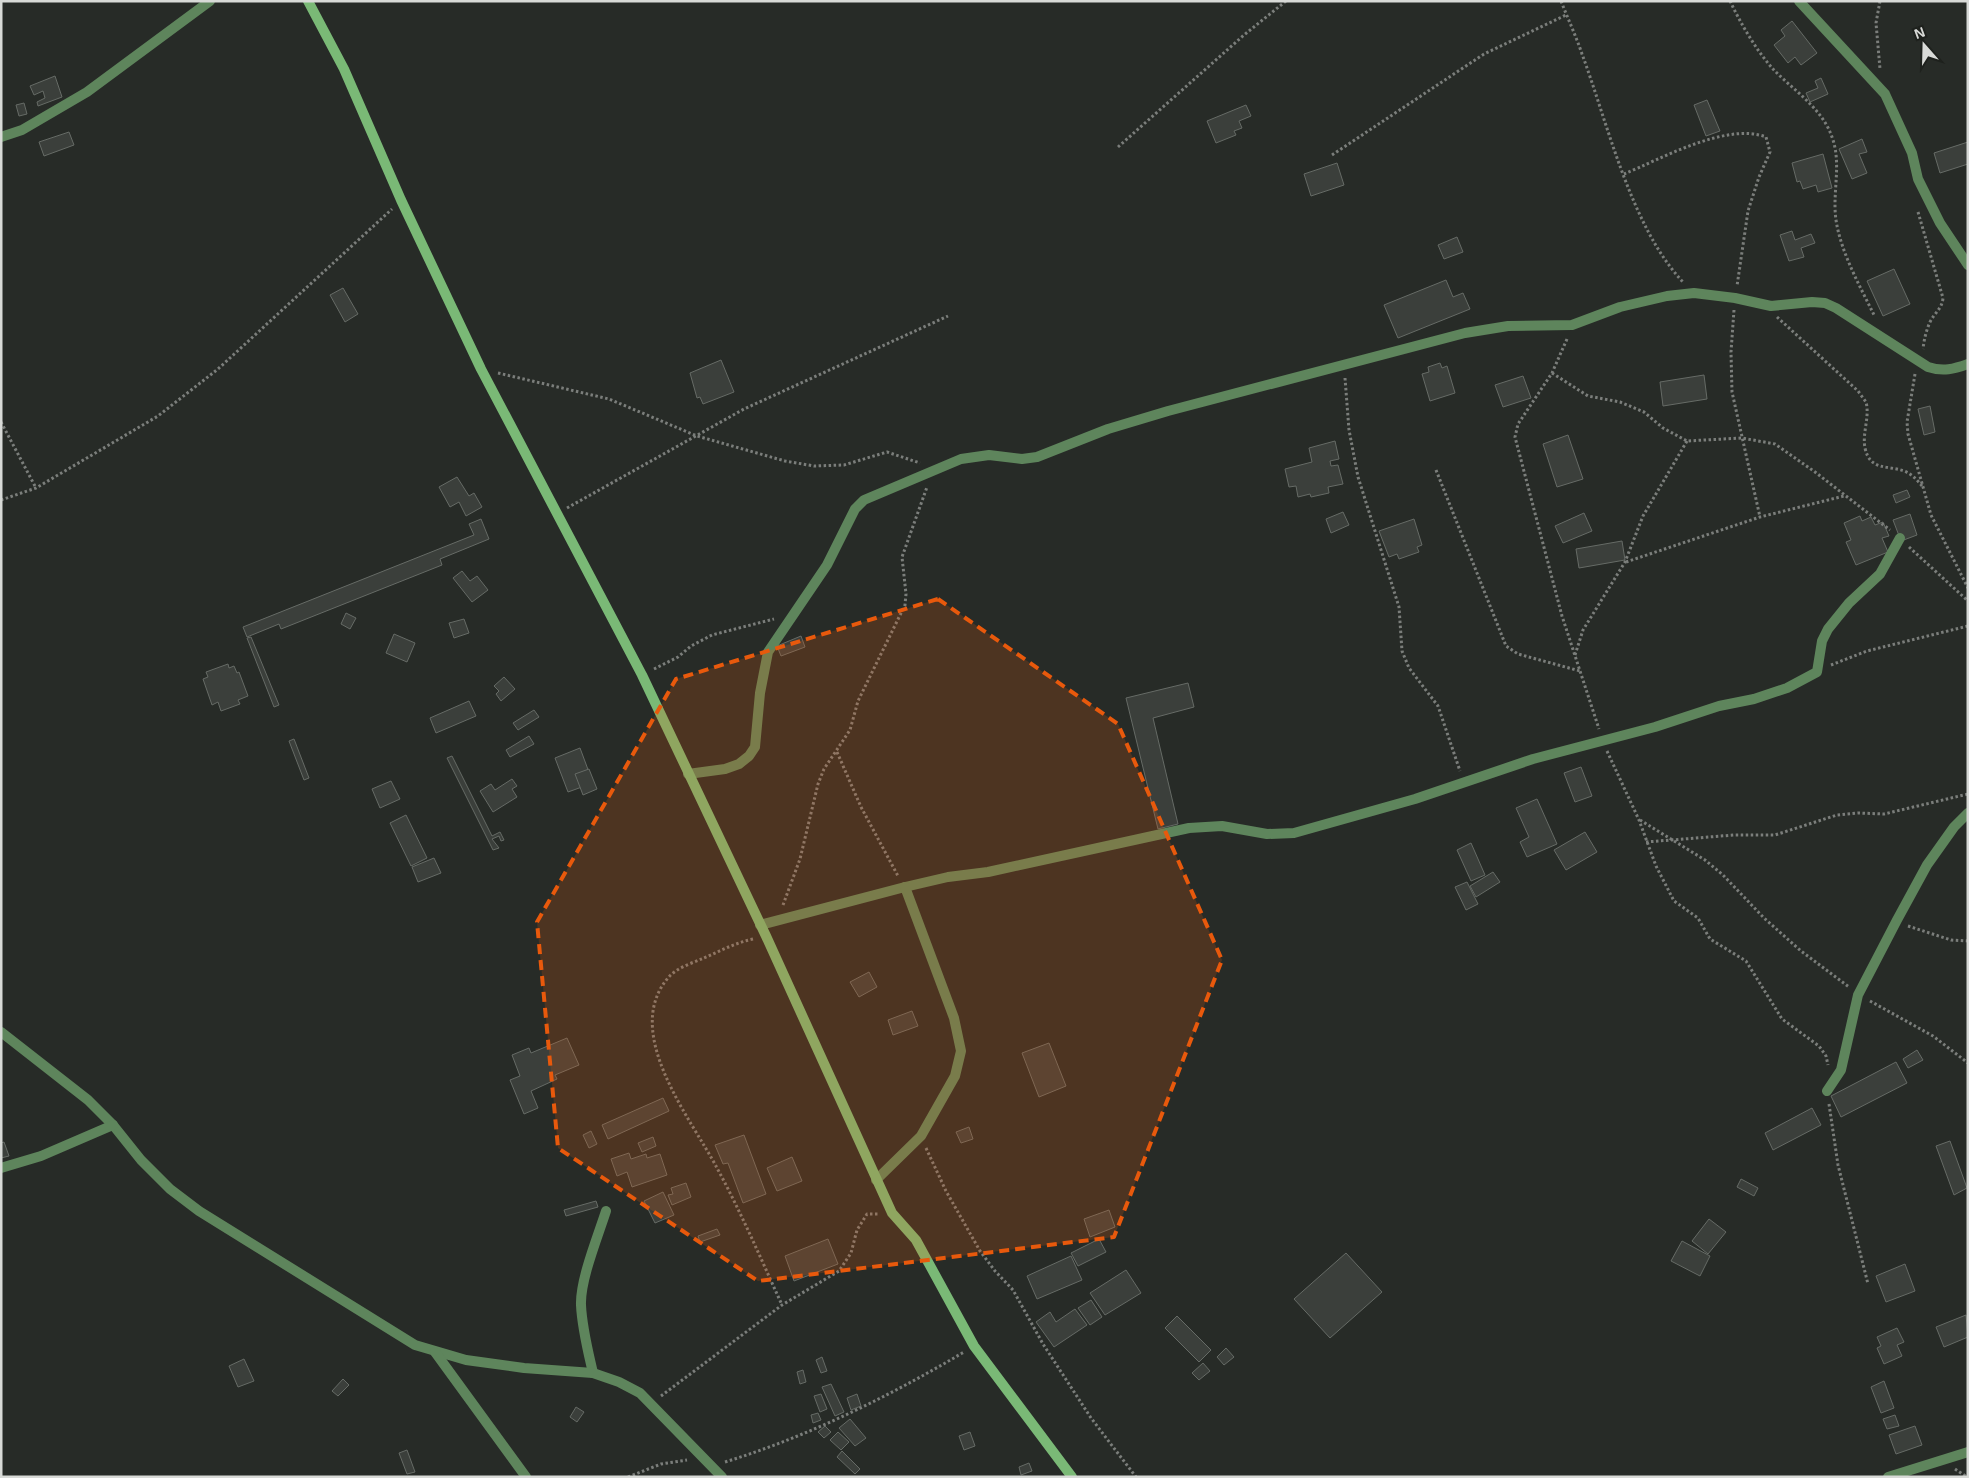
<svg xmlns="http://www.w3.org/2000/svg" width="1969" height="1478" viewBox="0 0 1969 1478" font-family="Helvetica,sans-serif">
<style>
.building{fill:#3b3f3b;stroke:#666b66}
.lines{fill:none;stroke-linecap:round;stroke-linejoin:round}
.path{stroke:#7b7e7b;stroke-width:3;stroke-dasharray:2.5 2.5;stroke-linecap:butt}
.lane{stroke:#5e855c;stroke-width:10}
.street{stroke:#5e855c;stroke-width:10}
.secondary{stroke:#7ab976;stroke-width:10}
.marked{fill:#e8590c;fill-opacity:0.2;stroke:#e8590c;stroke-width:4;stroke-dasharray:10 6;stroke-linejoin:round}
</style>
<rect width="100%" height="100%" fill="#272b27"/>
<g class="building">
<path d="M1792 21 1817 53 1801 65 1795 57 1788 63 1774 45 1785 36 1781 30Z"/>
<path d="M55 76 62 97 38 106 37 102 45 98 43 91 34 95 30 86Z"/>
<path d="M1821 78 1828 94 1810 102 1806 93 1818 88 1815 81Z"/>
<path d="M1707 100 1720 131 1706 136 1694 105Z"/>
<path d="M24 103 27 114 19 116 16 105Z"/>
<path d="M1246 105 1251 116 1239 121 1242 128 1234 131 1236 135 1216 143 1207 121Z"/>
<path d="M69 132 74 145 44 156 39 142Z"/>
<path d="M1862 139 1867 152 1859 154 1867 173 1852 179 1839 149Z"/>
<path d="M1968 142V164L1940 173 1934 153Z"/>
<path d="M1823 154 1832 188 1818 192 1816 185 1803 189 1800 181 1797 182 1792 163Z"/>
<path d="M1337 163 1344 185 1311 196 1304 174Z"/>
<path d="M1792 231 1795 240 1811 234 1815 243 1801 248 1804 257 1789 261 1780 235Z"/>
<path d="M1457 237 1463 252 1444 259 1438 245Z"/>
<path d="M1894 269 1910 304 1883 316 1867 281Z"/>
<path d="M1446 280 1453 297 1463 293 1470 309 1398 338 1384 305Z"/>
<path d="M343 288 358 314 345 322 330 295Z"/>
<path d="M721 360 734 392 703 404 700 397 697 398 690 373Z"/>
<path d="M1440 363 1442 368 1447 366 1455 393 1430 401 1422 374 1429 372 1428 367Z"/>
<path d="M1704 375 1707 399 1663 406 1660 382Z"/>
<path d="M1523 376 1531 398 1503 407 1495 385Z"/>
<path d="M1930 406 1935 432 1924 435 1918 409Z"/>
<path d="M1568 435 1583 479 1557 487 1543 444Z"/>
<path d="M1335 441 1339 459 1330 461 1331 466 1338 465 1343 484 1328 487 1329 493 1311 497 1310 494 1298 497 1296 486 1289 487 1285 469 1312 462 1309 448Z"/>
<path d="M457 477 469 496 474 493 482 507 466 516 459 502 450 507 439 487Z"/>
<path d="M1907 490 1910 497 1896 503 1893 495Z"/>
<path d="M1343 512 1349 525 1331 533 1326 519Z"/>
<path d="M1584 513 1592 531 1563 543 1555 526Z"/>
<path d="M1910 514 1917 535 1901 541 1893 520Z"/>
<path d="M1860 516 1862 521 1871 517 1875 525 1883 522 1889 536 1882 538 1888 552 1856 565 1846 542 1851 540 1844 523Z"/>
<path d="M481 519 489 539 440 559 442 565 281 629 279 624 247 637 243 627 474 535 469 524Z"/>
<path d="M1414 519 1422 545 1417 547 1419 552 1399 559 1397 554 1389 557 1379 531Z"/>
<path d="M1622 541 1625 560 1579 568 1576 549Z"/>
<path d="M462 571 470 581 477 576 488 590 472 602 453 578Z"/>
<path d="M346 613 356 618 350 629 341 624Z"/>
<path d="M464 619 469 633 454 638 449 623Z"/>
<path d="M394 634 415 643 407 662 386 653Z"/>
<path d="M801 636 805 647 781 656 777 646Z"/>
<path d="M251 637 279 705 274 707 247 638Z"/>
<path d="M228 664 229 668 234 666 237 673 239 672 248 696 238 700 240 704 221 711 218 702 212 705 203 679 208 677 206 672Z"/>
<path d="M504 677 515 689 501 701 496 694 499 691 494 686Z"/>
<path d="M1188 683 1194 707 1153 718 1178 824 1158 829 1126 698Z"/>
<path d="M469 701 476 716 436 733 430 718Z"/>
<path d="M534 710 539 717 518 730 513 723Z"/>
<path d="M529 736 534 744 510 757 506 750Z"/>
<path d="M294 739 309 778 304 780 289 741Z"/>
<path d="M580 748 593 783 568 792 555 758Z"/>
<path d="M452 756 492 836 500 832 504 840 501 841 499 836 492 839 499 848 493 850 447 758Z"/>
<path d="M1581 767 1592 796 1575 802 1564 773Z"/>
<path d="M589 769 597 789 583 795 575 774Z"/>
<path d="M512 779 517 786 512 789 517 797 493 812 480 791 491 784 495 790Z"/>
<path d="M391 781 400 799 380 808 372 789Z"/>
<path d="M1537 799 1557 844 1527 857 1520 842 1529 837 1516 808Z"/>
<path d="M406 815 427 858 411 866 390 823Z"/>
<path d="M1585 832 1597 852 1566 870 1554 850Z"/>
<path d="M1471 843 1485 875 1471 881 1457 850Z"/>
<path d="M434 858 441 873 418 882 412 867Z"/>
<path d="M1493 872 1500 882 1476 897 1470 886Z"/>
<path d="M1467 882 1478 904 1466 910 1455 887Z"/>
<path d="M869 972 877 987 859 997 850 982Z"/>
<path d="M912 1011 918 1026 893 1035 888 1020Z"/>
<path d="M567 1038 579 1065 555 1075 557 1079 531 1091 538 1108 524 1114 510 1080 520 1076 512 1055 529 1048 531 1053Z"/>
<path d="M1049 1043 1066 1086 1039 1097 1022 1053Z"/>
<path d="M1917 1050 1923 1060 1908 1068 1903 1059Z"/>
<path d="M1896 1062 1907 1083 1841 1117 1831 1096Z"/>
<path d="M663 1098 669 1111 608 1139 602 1125Z"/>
<path d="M1812 1108 1821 1125 1773 1150 1765 1133Z"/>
<path d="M969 1127 973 1139 961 1143 956 1132Z"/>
<path d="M591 1131 597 1144 589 1148 583 1135Z"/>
<path d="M744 1135 766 1194 743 1203 728 1163 723 1164 715 1145Z"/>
<path d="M653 1137 656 1146 642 1152 638 1143Z"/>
<path d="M1950 1141 1967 1188 1954 1195 1936 1146Z"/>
<path d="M4 1142 9 1156 1 1158V1143Z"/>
<path d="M629 1153 631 1159 646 1154 647 1158 660 1154 667 1175 632 1187 627 1172 617 1176 611 1159Z"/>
<path d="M792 1157 802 1181 777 1191 767 1168Z"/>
<path d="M1741 1179 1758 1188 1754 1196 1737 1187Z"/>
<path d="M686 1183 691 1197 672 1205 668 1195 673 1194 671 1188Z"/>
<path d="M663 1192 674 1215 655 1223 644 1201Z"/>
<path d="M596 1201 598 1207 566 1216 564 1210Z"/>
<path d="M1109 1210 1115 1227 1090 1237 1084 1219Z"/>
<path d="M1709 1219 1726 1232 1708 1254 1692 1241Z"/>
<path d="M717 1229 720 1235 700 1242 698 1236Z"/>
<path d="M828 1239 838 1264 794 1281 785 1256Z"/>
<path d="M1099 1239 1106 1252 1078 1266 1071 1253Z"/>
<path d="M1682 1241 1710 1256 1700 1276 1671 1261Z"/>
<path d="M1346 1253 1382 1292 1330 1338 1294 1299Z"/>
<path d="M1071 1256 1082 1280 1037 1299 1027 1276Z"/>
<path d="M1905 1264 1915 1291 1886 1302 1876 1276Z"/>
<path d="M1126 1270 1141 1293 1105 1315 1090 1293Z"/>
<path d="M1091 1300 1102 1317 1090 1325 1078 1308Z"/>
<path d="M1075 1309 1087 1325 1054 1347 1036 1322 1050 1312 1056 1322Z"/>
<path d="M1966 1315 1968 1337 1944 1347 1936 1327Z"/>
<path d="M1177 1316 1211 1350 1199 1362 1165 1328Z"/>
<path d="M1897 1328 1904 1342 1897 1345 1902 1356 1884 1364 1877 1348 1881 1346 1877 1337Z"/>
<path d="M1226 1348 1234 1357 1224 1365 1217 1357Z"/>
<path d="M822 1357 827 1371 821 1373 816 1360Z"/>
<path d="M244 1359 254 1381 238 1387 229 1366Z"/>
<path d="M1203 1363 1210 1371 1199 1380 1192 1373Z"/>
<path d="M803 1370 806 1382 800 1384 797 1372Z"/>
<path d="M343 1379 349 1385 338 1396 332 1391Z"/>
<path d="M1884 1381 1894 1408 1881 1413 1871 1387Z"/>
<path d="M831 1384 844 1412 835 1416 822 1387Z"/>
<path d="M821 1394 827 1409 820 1412 814 1396Z"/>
<path d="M857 1394 861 1406 851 1410 847 1398Z"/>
<path d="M576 1407 584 1412 577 1422 570 1417Z"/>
<path d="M818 1413 821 1420 813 1423 811 1415Z"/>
<path d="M1895 1415 1899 1426 1887 1429 1883 1419Z"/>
<path d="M850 1419 866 1438 855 1446 839 1428Z"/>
<path d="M825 1426 831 1432 824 1438 818 1432Z"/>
<path d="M1915 1426 1922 1445 1896 1454 1889 1435Z"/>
<path d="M838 1432 849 1442 841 1450 830 1440Z"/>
<path d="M970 1432 975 1446 964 1450 959 1436Z"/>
<path d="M407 1450 415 1472 407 1474 399 1453Z"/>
<path d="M842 1451 860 1469 855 1474 837 1457Z"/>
<path d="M1029 1463 1032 1471 1021 1475 1019 1467Z"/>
</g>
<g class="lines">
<g class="path">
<path d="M1561 1C1568 19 1576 36 1582 54 1608 124 1631 227 1683 282"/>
<path d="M1730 1C1741 24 1756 50 1773 69 1793 90 1822 108 1832 137 1842 164 1832 192 1836 220 1841 253 1860 286 1874 315"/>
<path d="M1880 1 1876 23 1880 69"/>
<path d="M1118 147 1244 35 1286 1"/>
<path d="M1332 155 1484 54 1566 15"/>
<path d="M1624 174C1661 159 1726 122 1766 137L1770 152 1759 177 1748 211 1737 286"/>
<path d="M1918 212 1943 298C1942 309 1935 312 1930 322 1926 331 1924 340 1923 349"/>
<path d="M1734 310 1731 352 1732 392 1760 517"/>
<path d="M1777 317 1858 391 1866 402C1870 417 1862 433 1865 448 1870 471 1887 465 1904 471 1912 474 1917 480 1922 486"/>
<path d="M1567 339 1552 373 1518 424 1515 437 1562 616 1599 729"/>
<path d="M498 373 609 399 697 436 785 461 814 466 844 465 887 452 920 463"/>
<path d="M1552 373 1588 396 1620 402 1644 412 1663 428 1687 441 1742 438 1775 444 1815 472 1890 530"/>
<path d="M1915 374 1907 422 1908 434 1931 515 1968 588"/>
<path d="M1345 378 1349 430 1358 477 1399 607 1402 651 1409 668 1438 706 1460 771"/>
<path d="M1 422 36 488"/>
<path d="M1436 470 1506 646 1518 654 1580 671"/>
<path d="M1 500 36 488 158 416 218 369 392 209"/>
<path d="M567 508 744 409 948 316"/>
<path d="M1909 547 1968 601"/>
<path d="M1626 562 1760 517 1844 496"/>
<path d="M1575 655 1583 630 1625 562 1643 516 1687 441"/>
<path d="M1831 665 1867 651 1968 626"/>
<path d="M654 669 678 657 691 646 712 635 774 619"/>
<path d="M1607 751 1639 820 1656 866 1674 901 1698 918 1710 939 1746 961 1782 1019 1819 1046 1826 1056 1828 1065"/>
<path d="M837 752 861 807 898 876"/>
<path d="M1640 820 1705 860 1723 875 1764 918 1801 951 1849 987"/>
<path d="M1646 842 1734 835H1775L1837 815 1858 813 1884 814 1968 794"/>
<path d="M783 905 800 859 818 784 824 769 850 730 858 701 905 605 906 594 902 557 927 487"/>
<path d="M1908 926 1951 940 1968 941"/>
<path d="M753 939C735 943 720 951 704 958 692 963 676 968 668 978 621 1033 692 1120 717 1168 741 1212 761 1259 782 1305"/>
<path d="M1870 1001 1933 1036 1968 1063"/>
<path d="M1829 1104 1838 1165 1868 1284"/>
<path d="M926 1148 946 1191 980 1251 995 1271 1013 1290 1043 1344 1091 1418 1136 1477"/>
<path d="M661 1396 782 1305 839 1271 851 1253 857 1230 867 1214H879"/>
<path d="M725 1462C809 1436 888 1397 964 1352"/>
<path d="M1955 1469 1967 1477"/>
<path d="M628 1477 661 1464 687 1460"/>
</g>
<g class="lane">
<path d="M1827 1091 1841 1070 1858 995 1897 920 1927 865 1954 827 1968 813"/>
<path d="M593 1373C588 1351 582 1328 581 1305 580 1280 598 1236 606 1211"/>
</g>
<g class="street">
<path d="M1799 1 1885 94 1912 153 1918 179 1940 223 1968 265"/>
<path d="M1 137 22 130 87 92 210 1"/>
<path d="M688 774 725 769 739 764 749 756 755 747 760 693 768 652 827 565 855 509 864 500 961 459 989 455 1022 459 1037 457 1108 429 1168 411 1465 333 1508 326 1572 325 1620 307 1667 296 1694 293 1735 298 1771 306 1812 302 1825 303 1836 308 1928 367C1943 372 1954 369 1968 364"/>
<path d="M760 925 905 887 948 877 988 872 1189 828 1222 826 1267 834 1294 833 1415 799 1533 759 1655 727 1719 706 1754 699 1787 688 1817 672 1822 641 1828 629 1849 603 1880 574 1900 538"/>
<path d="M1 1032 88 1100 113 1125 141 1160 170 1189 199 1211 415 1345 466 1360 524 1368 593 1373 619 1382 640 1393 722 1477"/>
<path d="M1 1168 41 1156 113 1125"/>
<path d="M876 1180 921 1136 955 1076 961 1051 954 1018 905 887"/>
<path d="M435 1352 526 1477"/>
<path d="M1888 1477 1968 1452"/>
</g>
<path class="secondary" d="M308 1 344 69 401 200 481 369 642 675 766 936 892 1213 916 1240 974 1346 1072 1477"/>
</g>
<path class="marked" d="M938 599 1118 724 1222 960 1114 1237 758 1281 558 1148 537 922 676 679Z"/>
<rect width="1969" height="1478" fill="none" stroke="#d8dad7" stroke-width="5"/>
<g transform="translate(1924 45) rotate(340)" stroke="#1e211d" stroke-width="4" paint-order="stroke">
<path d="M0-4L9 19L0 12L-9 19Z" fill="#d8dad7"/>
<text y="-8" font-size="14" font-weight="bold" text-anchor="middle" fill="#d8dad7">N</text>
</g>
</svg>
